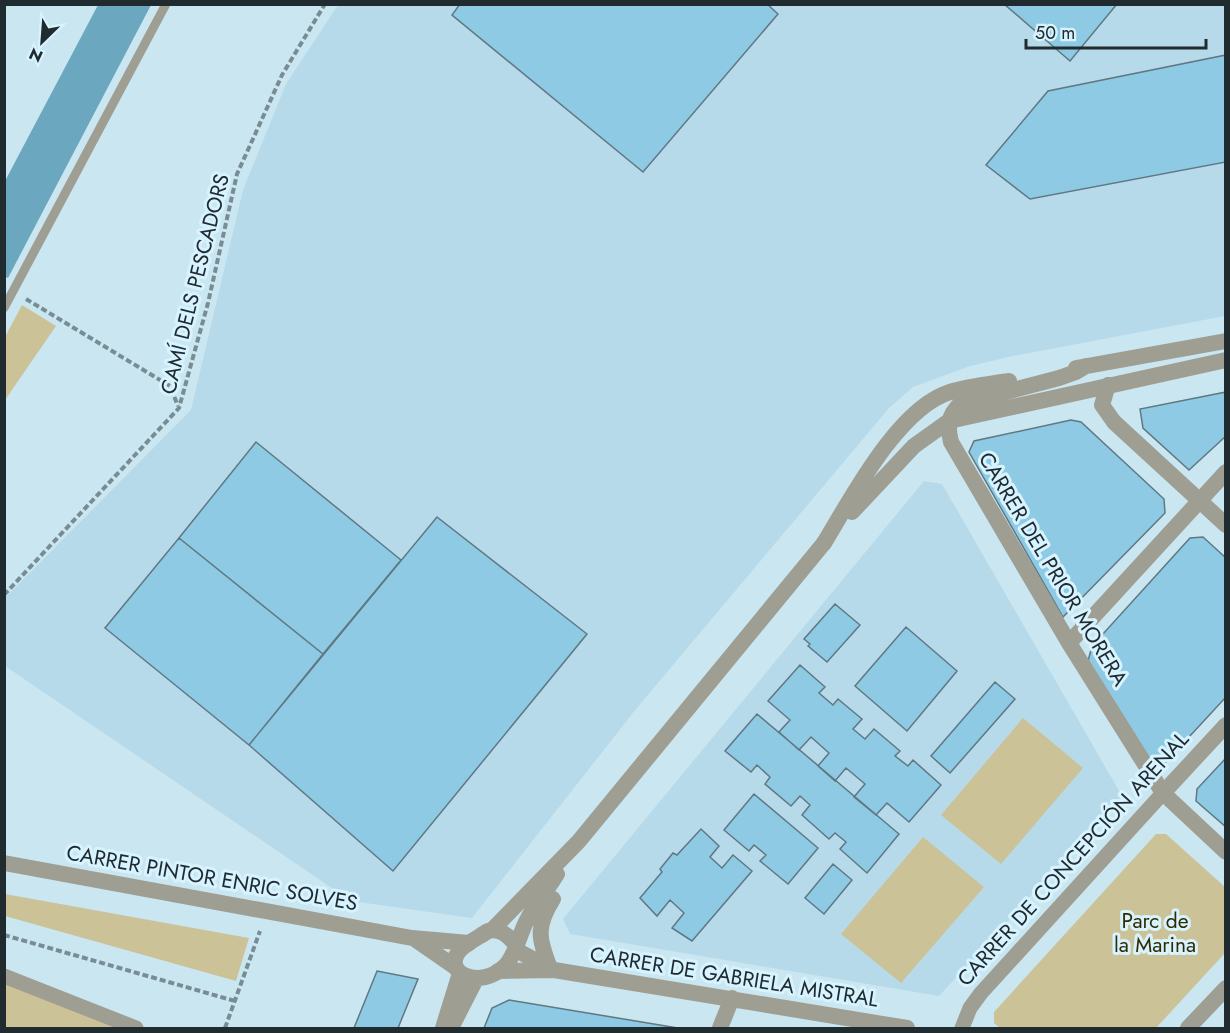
<svg xmlns="http://www.w3.org/2000/svg" width="1230" height="1033" viewBox="0 0 1230 1033" font-family="Jost,sans-serif">
<style>
.built{fill:#b6dae9}
.green{fill:#cbc397}
.water{fill:#6ba7be}
.building{fill:#8ecae3;stroke:#5f7883;stroke-width:1.5}
.lines{fill:none;stroke-linecap:round;stroke-linejoin:round}
.path{stroke:#788c93;stroke-width:4;stroke-dasharray:6 3;stroke-linecap:butt}
.service{stroke:#9f9e93;stroke-width:9}
.pedestrian{stroke:#9f9e93;stroke-width:15}
.minor{stroke:#9f9e93;stroke-width:16}
.tertiary{stroke:#9f9e93;stroke-width:16}
.labels{text-anchor:middle;stroke-width:6;stroke-linejoin:round;paint-order:stroke}
.street-label{font-size:21px;fill:#202b2f;stroke:#d7f3ff}
.park-label{font-size:21px;fill:#332b00;stroke:#d7f3ff}
</style>
<rect width="100%" height="100%" fill="#cae6f1"/>
<path class="built" d="M338 5H1225V316L1013 356 970 366 913 387 889 408 636 709 472 918 351 901 5 666V598L191 410 243 190 286 84Z
M924 481 942 484 1122 796 939 996 570 934 563 919Z"/>
<path class="green" d="M22 305 56 326 5 400V337Z
M1023 718 1083 768 1001 864 941 815Z
M1156 834H1166L1225 887V953L1156 1028H1000L994 1023V1012Z
M923 837 984 887 901 983 841 934Z
M4 894H5L249 938 236 981 5 916Z
M5 978 116 1028H5Z"/>
<path class="water" d="M98 5H151L8 278 4 276 5 181Z"/>
<path class="building" d="M460 4H767L778 14 643 172 452 15Z
M1004 4H1117L1070 61Z
M1226 55V162L1030 199 986 165 1048 91Z
M1226 392V436L1189 470 1143 428 1140 409Z
M1071 420 1081 422 1164 499 1165 513 1063 617 969 452 974 441Z
M256 442 401 560 323 654 179 538Z
M437 517 587 634 393 871 249 745Z
M1203 537 1226 558V697L1164 764H1149L1088 661 1092 646 1190 538Z
M179 538 323 654 249 745 105 628Z
M835 604 860 625 827 662 808 646 810 644 804 639Z
M906 627 957 671 907 731 855 686Z
M800 665 825 687 819 693 833 705 838 699 862 719 853 729 865 739 874 729 900 751 895 756 908 766 913 760 941 785 909 822 887 803 876 815 854 797 865 784 846 768 835 781 818 766 829 753 811 737 799 750 779 732 790 720 768 701Z
M995 682 1015 699 950 773 931 756Z
M757 714 899 834 867 873 840 849 846 842 835 833 829 839 802 815 810 805 800 796 791 806 765 784 770 777 757 765 751 772 725 751Z
M1226 758V827L1196 801 1197 789Z
M754 794 818 848 788 884 760 861 766 855 754 845 749 851 724 830Z
M701 829 719 846 710 857 722 868 733 855 752 871 692 941 672 928 684 913 670 900 657 916 640 898 662 872 660 869 673 853 677 855Z
M833 864 852 880 824 914 805 898Z
M377 971 418 979 398 1028H354Z
M509 1000 678 1028H484L492 1008Z"/>
<g class="lines">
<path class="path" d="M26 299 170 386 178 406
M4 595 179 408 208 303 237 174 282 75 325 4
M4 935 235 1001
M225 1028 260 931"/>
<path class="service" d="M4 308 166 4"/>
<path class="pedestrian" d="M4 976 136 1028
M962 1028 970 1008 981 993 1163 793"/>
<path class="minor" d="M1086 366 1076 372 1059 378 960 404C948 416 947 426 951 442L1069 643 1163 793 1226 852
M1076 368 1226 341
M1108 385 1102 405 1114 422 1226 525
M852 512 914 446 949 421 1226 360
M824 543C851 499 898 408 950 392 969 386 990 384 1009 381
M1069 643 1226 472
M1163 793 1226 725
M4 863 412 938 469 943
M416 940 455 967
M516 950 554 970
M498 971 554 970 907 1028
M720 1028 732 998
M1188 1028 1226 988"/>
<path class="tertiary" d="M492 930 579 841 824 543
M515 944C508 935 500 928 488 931 479 937 469 942 461 949 439 972 480 992 506 965 516 954 519 935 527 920 535 904 548 889 557 874
M550 968C538 938 536 926 553 899
M443 1028 460 973
M451 1028 476 979"/>
</g>
<g class="labels">
<g class="street-label">
<text transform="translate(195 284) rotate(-76)" y="7">CAMÍ DELS PESCADORS</text>
<text transform="translate(1053 569) rotate(59)" y="7">CARRER DEL PRIOR MORERA</text>
<text transform="translate(1073 859) rotate(-48)" y="7">CARRER DE CONCEPCIÓN ARENAL</text>
<text transform="translate(212 878) rotate(10)" y="7">CARRER PINTOR ENRIC SOLVES</text>
<text transform="translate(734 977) rotate(9)" y="7">CARRER DE GABRIELA MISTRAL</text>
</g>
<g class="park-label">
<text x="1155" y="928">Parc de<tspan x="1155" dy="24">la Marina</tspan></text>
</g>
</g>
<rect width="1230" height="1033" fill="none" stroke="#202b2f" stroke-width="12"/>
<g transform="translate(42 42) rotate(205)" stroke="#d7f3ff" stroke-width="4.5" paint-order="stroke">
<path d="M0-4.5L10 22L0 15L-10 22Z" fill="#202b2f"/>
<text y="-9" font-size="16" font-weight="bold" text-anchor="middle" fill="#202b2f">N</text>
</g>
<path d="M1026 39v9h180v-9" fill="none" stroke="#202b2f" stroke-width="3"/>
<text x="1035" y="39" font-size="18" fill="#202b2f" stroke="#d7f3ff" stroke-width="4.5" paint-order="stroke">50 m</text>
</svg>
